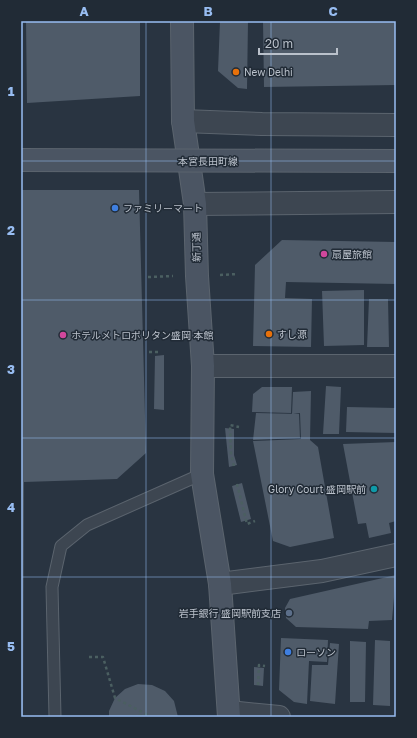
<svg xmlns="http://www.w3.org/2000/svg" width="417" height="738" viewBox="0 0 417 738" font-family="'Golos Text','Noto Sans JP',sans-serif">
<style>
.building{fill:#4f5b69}
.lines{fill:none;stroke-linecap:round;stroke-linejoin:round}
.lane-casing{stroke:#5b646e;stroke-width:13}
.street-casing{stroke:#5b646e;stroke-width:24}
.secondary-casing{stroke:#5b646e;stroke-width:24}
.path{stroke:#4b5f61;stroke-width:2.5;stroke-dasharray:3 3;stroke-linecap:butt}
.lane{stroke:#3d4651;stroke-width:11}
.street{stroke:#3d4651;stroke-width:22}
.secondary{stroke:#4b5563;stroke-width:22}
.secondary-bridge-casing{stroke:#5b646e;stroke-width:24;stroke-linecap:butt}
.secondary-bridge{stroke:#4b5563;stroke-width:22}
.grid{fill:none;stroke:#98bdf2;stroke-width:1;stroke-opacity:0.55}
.food-dot{fill:#e8710a;stroke:#212b36;stroke-width:1.5}
.shop-dot{fill:#3f7fe0;stroke:#212b36;stroke-width:1.5}
.hotel-dot{fill:#d1479c;stroke:#212b36;stroke-width:1.5}
.culture-dot{fill:#0f9aa8;stroke:#212b36;stroke-width:1.5}
.service-dot{fill:#5c6f8a;stroke:#212b36;stroke-width:1.5}
.labels{text-anchor:middle;stroke-width:3;stroke-linejoin:round;paint-order:stroke}
.poi-label{font-size:10px;fill:#bac1cb;stroke:#212b36;text-anchor:start}
.street-label{font-size:10px;fill:#bac1cb;stroke:#212b36}
.neatline{fill:none;stroke:#98bdf2;stroke-width:1.5}
.grid-label{font-size:13px;text-anchor:middle;font-weight:bold;fill:#98bdf2}
</style>
<rect width="100%" height="100%" fill="#293441"/>
<path class="building" d="M26 21H140V96L27 103Z
M220 21H248L247 89 238 88 218 71Z
M263 21H396V85L264 87Z
M21 190H139L146 453 117 479 24 482 23 717H21Z
M282 240 396 242V284L286 282 285 298 312 299 311 347 253 346 255 265Z
M364 290V345L324 346 322 291Z
M369 299H388L389 347H367Z
M164 355V410L154 409 155 356Z
M326 386 341 387 339 434H323Z
M262 387H292L291 413 252 412 253 394Z
M311 391 310 440 318 447 334 538 290 547 273 541 253 441 301 439 300 413 292 414 293 392Z
M347 407 396 408V433L346 432Z
M256 413 299 414 300 438 253 440Z
M225 428 234 429V455L237 465 229 467Z
M396 442V521L389 523 391 533 369 538 366 523 358 524 343 444Z
M242 483 251 519 241 522 232 486Z
M396 575 392 620 369 621 368 629 296 627 286 618 285 608 290 599Z
M281 638 328 640 327 662 309 661 307 704 294 702 279 690Z
M375 640 390 641V706L373 705Z
M350 641 366 642 365 702H350Z
M330 643 339 644 335 704 310 701 312 665H328Z
M254 667 264 668 263 686 254 685Z
M138 684 152 685 165 691 174 701 178 717H109V711L115 698 125 689Z"/>
<g class="lines">
<defs>
<path id="lane" d="M55 717 52 587 61 546 87 525 202 474"/>
<path id="street" d="M183 121 262 124 396 125
M195 204 396 202
M203 366H396
M220 584 322 571 396 555
M229 712 279 717"/>
<path id="secondary" d="M182 21 183 121 195 204 197 276 203 366 202 474 220 584 229 717"/>
</defs>
<use href="#lane" class="lane-casing"/>
<use href="#street" class="street-casing"/>
<use href="#secondary" class="secondary-casing"/>
<path class="path" d="M220 275 238 274
M148 277 173 276
M149 352H159
M234 466 231 455 230 425 239 427
M237 484 247 524 255 521
M89 657H103L115 698 148 715
M258 685 259 665 265 666
M127 717 148 715"/>
<use href="#lane" class="lane"/>
<use href="#street" class="street"/>
<use href="#secondary" class="secondary"/>
<defs>
<path id="secondary-bridge" d="M21 160 396 161"/>
</defs>
<use href="#secondary-bridge" class="secondary-bridge-casing"/>
<use href="#secondary-bridge" class="secondary-bridge"/>
</g>
<path class="grid" d="M146 21V717M271 21V717M21 161H396M21 300H396M21 438H396M21 577H396"/>
<g class="food-dot">
<circle cx="236" cy="72" r="4"/>
<circle cx="269" cy="334" r="4"/>
</g>
<g class="shop-dot">
<circle cx="115" cy="208" r="4"/>
<circle cx="288" cy="652" r="4"/>
</g>
<g class="hotel-dot">
<circle cx="324" cy="254" r="4"/>
<circle cx="63" cy="335" r="4"/>
</g>
<circle class="culture-dot" cx="374" cy="489" r="4"/>
<circle class="service-dot" cx="289" cy="613" r="4"/>
<g class="labels">
<g class="poi-label">
<text x="244" y="76">New Delhi</text>
<text x="123" y="212">ファミリーマート</text>
<text x="332" y="258">扇屋旅館</text>
<text x="277" y="338">すし源</text>
<text x="71" y="339">ホテルメトロポリタン盛岡 本館</text>
<text x="366" y="493" text-anchor="end">Glory Court 盛岡駅前</text>
<text x="281" y="617" text-anchor="end">岩手銀行 盛岡駅前支店</text>
<text x="296" y="656">ローソン</text>
</g>
<g class="street-label">
<text x="208" y="165">本宮長田町線</text>
<text transform="translate(196 247) rotate(-91)" y="4">新丁通</text>
</g>
</g>
<rect width="417" height="738" fill="none" stroke="#212b36" stroke-width="44"/>
<path d="M259 48v6h78v-6" fill="none" stroke="#bac1cb" stroke-width="2"/>
<text x="265" y="48" font-size="12" fill="#bac1cb" stroke="#212b36" stroke-width="3" paint-order="stroke">20 m</text>
<rect x="22" y="22" width="373" height="694" class="neatline"/>
<g class="grid-label">
<text x="84" y="16">A</text>
<text x="208" y="16">B</text>
<text x="333" y="16">C</text>
<text x="11" y="96">1</text>
<text x="11" y="235">2</text>
<text x="11" y="374">3</text>
<text x="11" y="512">4</text>
<text x="11" y="651">5</text>
</g>
</svg>
